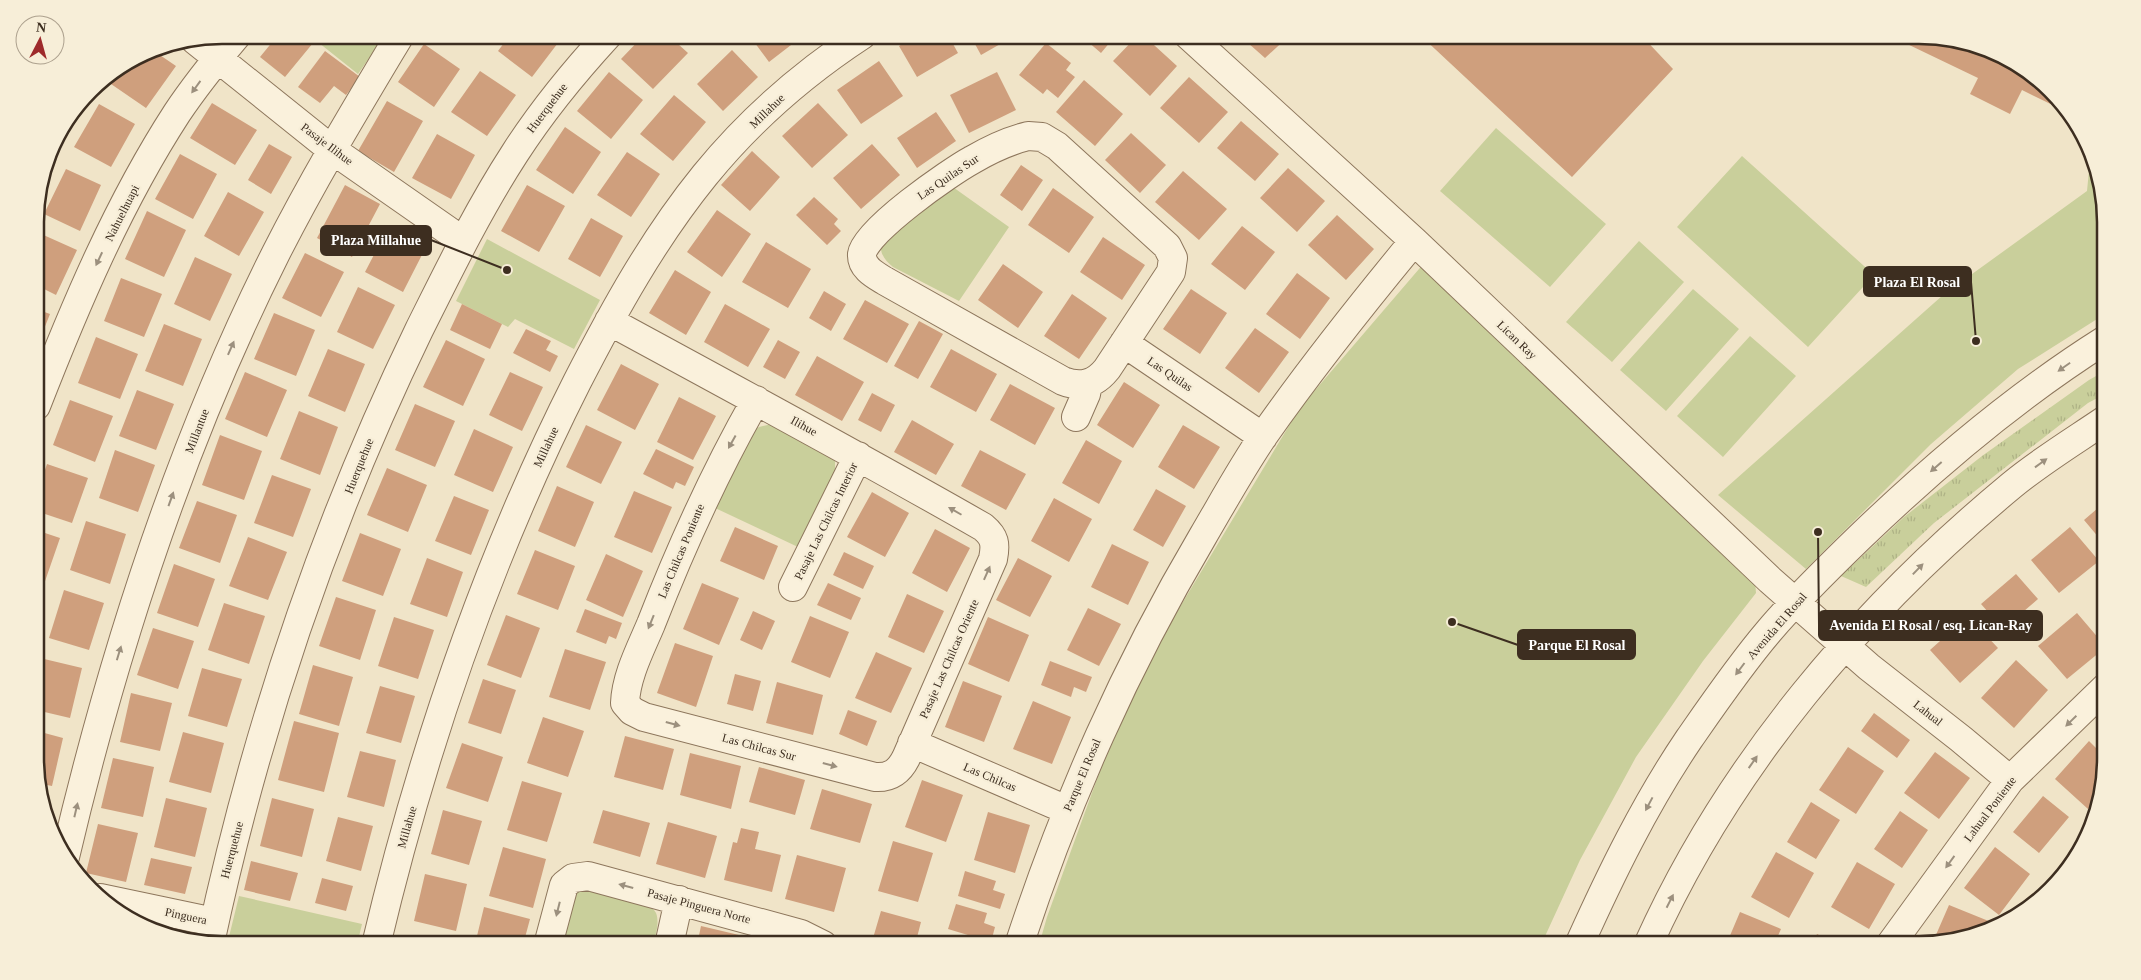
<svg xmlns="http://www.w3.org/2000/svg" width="2141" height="980" viewBox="0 0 2141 980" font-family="Georgia,serif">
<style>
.grass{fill:url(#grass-tufts)}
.park{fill:#c9cf9b}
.building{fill:#cf9f7d}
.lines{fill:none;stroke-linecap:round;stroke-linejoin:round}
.minor-casing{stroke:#8d765c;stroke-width:30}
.minor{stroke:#faf1dc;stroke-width:28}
.oneway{fill:#9c907e}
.labels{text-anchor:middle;stroke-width:4.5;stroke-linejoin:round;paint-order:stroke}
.street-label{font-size:12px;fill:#3d2e20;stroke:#f7eed8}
.rim{fill:none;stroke:#3d2e20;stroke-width:2.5}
.leader{fill:none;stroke:#3d2e20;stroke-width:2}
.callout-dot{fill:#3d2e20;stroke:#f7eed8;stroke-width:2}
.callout{fill:#3d2e20;stroke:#3d2e20;stroke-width:2}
.callout-label{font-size:14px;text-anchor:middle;font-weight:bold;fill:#fff}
</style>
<defs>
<pattern id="grass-tufts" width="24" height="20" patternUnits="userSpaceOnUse" patternTransform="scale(1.25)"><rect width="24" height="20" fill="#c9cf9b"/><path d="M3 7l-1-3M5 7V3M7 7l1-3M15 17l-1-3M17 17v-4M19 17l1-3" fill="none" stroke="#aeb285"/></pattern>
</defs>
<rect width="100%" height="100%" fill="#f0e4c8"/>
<path class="grass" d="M2105 371V394L2088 403 1934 523 1866 587 1841 576 1904 517 1982 456 2089 380Z"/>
<path class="park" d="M309 35H385L358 74Z
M1496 128 1606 224 1550 287 1440 191Z
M2091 150 2104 198 2105 314 2018 369 1931 444 1806 569 1718 495 1943 295 2087 191Z
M1742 156 1874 275 1808 347 1677 227Z
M950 185 1009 227 959 301 893 267C886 261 880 255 881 245Z
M487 239 600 300 574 349 515 319 508 327 456 301Z
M1639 241 1684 282 1612 362 1566 322Z
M1425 262 1755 581 1756 593 1703 661 1636 757 1580 860 1541 945H1039L1047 917 1101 768 1154 650 1299 409Z
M1693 289 1739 329 1666 411 1620 370Z
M1750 336 1796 376 1723 457 1677 416Z
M772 424 835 460V476L798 547 713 507 752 432 759 427Z
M582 887C597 891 651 900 656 913 660 923 655 936 653 945H559L571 895Z
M239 896 362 924 357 945H227Z"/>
<path class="building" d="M278 35H303L313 43 285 77 260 57Z
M445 35H467L450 44Z
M510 35H564L532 77 498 51Z
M644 35H668L688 53 653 89 621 59Z
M694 35H707L700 42Z
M749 35H804L769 62Z
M917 35H948L958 53 917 77 899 46Z
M970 35H1016L981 55Z
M1080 35H1116L1101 53Z
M1138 35H1143L1177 66 1150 96 1113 61Z
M1239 35H1290L1265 58Z
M1420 35H1641L1673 69 1572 177Z
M1906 35H1919L1991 49 2033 74 2067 108 2071 114 2022 90 2010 114 1970 94 1978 78 1903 42Z
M1046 43 1071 63 1066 70 1075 77 1058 98 1047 89 1043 94 1019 75Z
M424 44 460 69 434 107 398 82Z
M151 49 176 66 146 108 111 84 124 66Z
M732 50 758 77 723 111 697 84Z
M325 51 360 77 346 95 334 86 320 103 298 87Z
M879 61 903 96 861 124 837 90Z
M480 71 516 95 487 136 451 112Z
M609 72 643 100 611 139 577 111Z
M997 72 1016 110 969 133 950 95Z
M1189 77 1228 112 1199 143 1160 108Z
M1084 80 1123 114 1095 146 1056 112Z
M674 95 706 122 673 161 640 134Z
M387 101 423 121 394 172 358 151Z
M212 103 257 130 235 165 190 138Z
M818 103 848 135 812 168 782 136Z
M99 104 135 124 111 167 74 147Z
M936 112 956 141 917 168 897 138Z
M1241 121 1279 154 1255 181 1217 148Z
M565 127 601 152 573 194 536 170Z
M1131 133 1166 165 1140 193 1105 160Z
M437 134 475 155 451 199 412 178Z
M269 144 292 157 271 194 248 180Z
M872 144 900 175 861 209 833 178Z
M752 151 780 177 750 211 721 185Z
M627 152 660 174 631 217 597 195Z
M180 154 217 174 193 219 155 199Z
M1021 165 1043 180 1022 211 1000 195Z
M1288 168 1325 201 1297 232 1260 198Z
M66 169 101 185 80 231 44 214Z
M1183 171 1227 209 1199 240 1155 202Z
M345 185 380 204 352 257 317 238Z
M527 185 565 206 539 252 501 231Z
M1053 188 1094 217 1069 253 1028 225Z
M228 192 264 212 239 256 204 236Z
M814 197 838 219 834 224 841 231 827 245 796 215Z
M717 210 751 234 722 277 687 252Z
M147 211 186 230 164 277 125 259Z
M1337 215 1374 249 1346 280 1308 245Z
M591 218 623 236 600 277 568 259Z
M1242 226 1275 252 1245 290 1211 264Z
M388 228 426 247 403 292 365 272Z
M39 233 77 250 56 295 36 285 35 241Z
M1103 237 1145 265 1122 300 1080 272Z
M766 242 811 269 788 308 742 282Z
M305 253 344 272 321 317 282 298Z
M195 257 232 274 210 321 174 304Z
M1003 264 1043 292 1018 328 978 300Z
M675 270 711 292 686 335 649 313Z
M1297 273 1330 298 1300 339 1266 314Z
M121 278 162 294 144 337 104 321Z
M358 287 395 305 373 349 337 332Z
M1191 289 1227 313 1200 354 1163 329Z
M824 291 846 304 831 331 809 318Z
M1072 294 1107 318 1079 359 1044 336Z
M865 300 909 324 887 363 843 339Z
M462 304 502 324 490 349 450 330Z
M725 304 770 329 748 367 704 342Z
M36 309 50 314 36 349Z
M274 313 315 330 296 376 254 359Z
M919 321 943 334 918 379 894 366Z
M164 324 202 339 183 386 145 371Z
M1255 328 1289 352 1259 393 1225 368Z
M526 329 551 341 546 350 558 356 550 372 513 353Z
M96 337 138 354 120 399 78 383Z
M446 340 485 359 463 406 423 387Z
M778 340 800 352 785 379 763 367Z
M328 349 365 364 345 412 308 396Z
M951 349 997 374 976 412 930 387Z
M817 356 864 382 842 421 795 395Z
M621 364 659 384 635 430 597 410Z
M245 372 287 390 267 437 225 419Z
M510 372 543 387 522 431 489 415Z
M1124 382 1160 405 1133 448 1097 425Z
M1010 384 1055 408 1035 445 990 420Z
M137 390 174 404 156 450 119 436Z
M872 393 895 405 881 432 858 420Z
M679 397 716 416 693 460 657 442Z
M70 400 113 416 95 462 53 445Z
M415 404 455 421 435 467 395 450Z
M299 411 338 427 320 475 280 459Z
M912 420 954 444 936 475 894 452Z
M586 425 622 442 601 484 566 467Z
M1183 425 1220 447 1194 489 1158 467Z
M474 429 513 447 493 492 454 475Z
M220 435 262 451 244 500 202 485Z
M1086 440 1122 461 1099 504 1062 483Z
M656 449 694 467 685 486 676 482 673 489 643 474Z
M115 450 155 465 138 512 99 498Z
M980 450 1026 474 1006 510 961 486Z
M47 464 88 478 72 523 36 511V496Z
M387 468 427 485 408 532 367 515Z
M272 475 311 489 293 537 254 523Z
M557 486 594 502 575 547 538 531Z
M1156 489 1186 506 1163 547 1133 530Z
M634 491 672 507 652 553 614 537Z
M872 492 909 513 885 557 847 537Z
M454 496 489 510 471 555 435 541Z
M1054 498 1092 519 1069 562 1031 541Z
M197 501 237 515 220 563 179 548Z
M2105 502V545L2084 520Z
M86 521 126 534 110 584 70 570Z
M735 527 778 546 764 580 720 561Z
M2070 527 2099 561 2059 593 2031 560Z
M935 529 970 548 947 592 912 573Z
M36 530 60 538 43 587 36 585Z
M360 533 401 549 383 596 342 581Z
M248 537 287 552 268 600 229 586Z
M1112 544 1149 562 1128 605 1091 587Z
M535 550 575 566 558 610 517 594Z
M844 552 874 566 863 589 833 575Z
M606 554 643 571 623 617 586 600Z
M427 558 463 572 447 617 410 604Z
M1018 558 1052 576 1030 617 996 600Z
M174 564 215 579 198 627 157 613Z
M2016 574 2038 599 2003 629 1981 604Z
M702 583 739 598 719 645 683 629Z
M828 583 861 598 851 620 817 605Z
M64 590 104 603 89 650 49 638Z
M907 594 944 611 924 653 888 637Z
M36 595 41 596 37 610H36Z
M336 597 376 610 360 660 319 646Z
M224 603 265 616 249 664 208 650Z
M1088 608 1121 624 1099 666 1067 650Z
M585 609 622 623 616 639 609 636 606 644 576 632Z
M753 611 775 621 762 650 740 640Z
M2077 613 2106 647 2067 679 2038 646Z
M506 615 540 628 521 678 487 665Z
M810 616 849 632 830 678 791 662Z
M1968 616 1998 648 1960 683 1930 650Z
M394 617 434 630 418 679 378 666Z
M988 617 1029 635 1009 682 968 664Z
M153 628 194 641 178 689 137 675Z
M675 643 713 656 696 707 657 693Z
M565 649 606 662 590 710 549 697Z
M876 652 912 668 891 713 855 698Z
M40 658 82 668 70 718 36 710V673Z
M2016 660 2048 690 2014 728 1981 698Z
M1050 661 1092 677 1086 692 1074 687 1071 697 1041 685Z
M313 665 353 677 339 726 299 714Z
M202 668 242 679 227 727 188 716Z
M735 674 761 681 753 711 727 704Z
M483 679 516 690 501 734 468 723Z
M963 681 1002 696 984 742 945 727Z
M777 682 823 695 813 735 766 723Z
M380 686 415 696 401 743 366 733Z
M131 693 172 703 160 751 120 742Z
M1033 701 1071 717 1052 764 1013 749Z
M848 710 877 721 867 746 839 734Z
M1874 713 1910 740 1897 758 1861 731Z
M543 717 584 731 568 777 527 763Z
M294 721 339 733 324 792 278 780Z
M37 731 63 738 52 786 37 783Z
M183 732 224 743 211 793 169 782Z
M625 736 674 749 663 790 614 777Z
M2089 741 2106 758 2098 797 2088 809 2055 779Z
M462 743 503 757 488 802 446 788Z
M1848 747 1884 771 1856 814 1819 790Z
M360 751 396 760 384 807 347 797Z
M1935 752 1970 778 1939 819 1904 793Z
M690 753 741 766 731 809 680 795Z
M113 758 154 767 143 817 101 808Z
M759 767 805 780 795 815 749 802Z
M922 780 963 795 946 842 905 827Z
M522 781 562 793 547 842 507 830Z
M822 789 872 804 860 843 810 829Z
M2043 796 2069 817 2039 853 2013 832Z
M166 798 207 808 195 857 154 847Z
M272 798 314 809 302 857 260 846Z
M1811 802 1840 820 1816 859 1787 842Z
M443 810 482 821 469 865 431 854Z
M603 810 650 823 640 857 593 843Z
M1900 811 1928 830 1902 868 1874 849Z
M988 812 1030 825 1015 873 974 860Z
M338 817 373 826 361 871 326 861Z
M668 822 717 836 705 878 656 864Z
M98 824 138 833 126 882 86 873Z
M741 828 759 832 755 849 781 855 772 892 724 880 733 842 737 843Z
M893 841 933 853 918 902 878 891Z
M503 847 546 859 533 908 489 896Z
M1995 847 2030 874 1999 915 1964 888Z
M1776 852 1814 873 1789 918 1751 897Z
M797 855 846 868 834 912 785 899Z
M151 858 192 867 185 894 144 885Z
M251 861 298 873 290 901 244 890Z
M1857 862 1895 884 1869 929 1831 907Z
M965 871 996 881 993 890 1005 894 1000 909 958 896Z
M425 874 467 884 456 931 414 921Z
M322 878 353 886 346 911 315 903Z
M956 904 987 913 984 923 995 927 991 942 948 929Z
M1949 905 1996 924 1995 927 1979 935 1932 944Z
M484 907 530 919 523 945H513L477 936Z
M881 911 921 922 915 945H871Z
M1740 912 1781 929 1774 945H1726Z
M701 926 739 935 737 945H697Z
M1817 934 1839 945H1812Z
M945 941 957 944V945H944Z"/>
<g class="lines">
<defs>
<path id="minor" d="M1188 35 1414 241 1770 580 1869 667 1961 739 2010 780
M195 40 331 149 463 241
M1028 136 1042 137 1057 146 1167 246 1173 258 1171 272 1107 369C1095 384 1081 388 1063 381L885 281C875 275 861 268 862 254 865 231 950 172 972 160 989 150 1008 141 1028 136Z
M609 321C734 389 859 456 983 527 995 537 996 544 993 559L906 758C899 772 890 778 875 777L644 717 632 711 625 703C626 676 641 648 651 624 681 547 715 472 756 400
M1124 343 1263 437
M36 406C75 306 118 204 177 113 195 86 216 60 237 35
M1076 417 1086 394 1088 384
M793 587 858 456
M912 743 1067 810
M65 857C114 649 180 444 276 253 314 178 357 107 400 35
M100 898 214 922
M210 943C255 732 325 524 419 330 449 270 478 210 515 153 542 111 574 72 608 35
M376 945C422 751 487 560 577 382 614 310 653 239 705 175 749 121 804 73 862 35
M548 945 564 885 573 878 588 876 801 934 823 945
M669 945 679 900
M1019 945C1067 799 1125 668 1203 536 1223 502 1242 467 1264 435 1311 368 1362 304 1414 241
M1579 945C1611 874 1645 804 1689 739 1714 703 1740 665 1769 631 1797 598 1829 567 1860 537 1936 464 2016 396 2105 340
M1648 945C1729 765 1861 610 2012 485 2041 461 2074 441 2105 420
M1890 945 2010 780 2106 687"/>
</defs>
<use href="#minor" class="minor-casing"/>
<use href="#minor" class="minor"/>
</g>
<defs><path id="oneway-solid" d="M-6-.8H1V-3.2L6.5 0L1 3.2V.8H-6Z" transform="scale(1.25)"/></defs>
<g class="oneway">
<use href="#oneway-solid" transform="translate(196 87) rotate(126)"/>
<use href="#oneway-solid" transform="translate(99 259) rotate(115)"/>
<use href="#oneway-solid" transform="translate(231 348) rotate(-66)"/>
<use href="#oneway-solid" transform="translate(2064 367) rotate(145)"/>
<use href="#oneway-solid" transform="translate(732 442) rotate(119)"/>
<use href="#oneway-solid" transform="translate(2041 463) rotate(-36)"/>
<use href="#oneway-solid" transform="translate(1936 467) rotate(139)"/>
<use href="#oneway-solid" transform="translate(171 499) rotate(-70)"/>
<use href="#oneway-solid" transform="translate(955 511) rotate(-150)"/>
<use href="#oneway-solid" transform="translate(1918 569) rotate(-46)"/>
<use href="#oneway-solid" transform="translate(987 573) rotate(-66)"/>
<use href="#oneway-solid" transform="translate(651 622) rotate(112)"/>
<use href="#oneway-solid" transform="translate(119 653) rotate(-73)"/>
<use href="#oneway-solid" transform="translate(1740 669) rotate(127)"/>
<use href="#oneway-solid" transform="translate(2071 721) rotate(136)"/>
<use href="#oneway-solid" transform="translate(673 724) rotate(15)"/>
<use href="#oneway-solid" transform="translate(1753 762) rotate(-55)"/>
<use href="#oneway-solid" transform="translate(830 765) rotate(15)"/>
<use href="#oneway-solid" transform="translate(1649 804) rotate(118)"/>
<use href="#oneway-solid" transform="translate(76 810) rotate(-77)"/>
<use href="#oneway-solid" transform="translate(1950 862) rotate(126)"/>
<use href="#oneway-solid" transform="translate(626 886) rotate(-165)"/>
<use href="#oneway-solid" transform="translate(1670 901) rotate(-63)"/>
<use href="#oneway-solid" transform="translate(558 909) rotate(104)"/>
</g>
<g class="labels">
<g class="street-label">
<text transform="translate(547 108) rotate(-53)" y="4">Huerquehue</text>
<text transform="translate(767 111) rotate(-44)" y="4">Millahue</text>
<text transform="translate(327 144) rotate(37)" y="4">Pasaje Ilihue</text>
<text transform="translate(948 177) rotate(-34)" y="4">Las Quilas Sur</text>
<text transform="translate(122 213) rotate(-63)" y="4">Nahuelhuapi</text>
<text transform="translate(1517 340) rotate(44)" y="4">Lican Ray</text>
<text transform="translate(1170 374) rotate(34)" y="4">Las Quilas</text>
<text transform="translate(804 426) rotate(29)" y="4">Ilihue</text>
<text transform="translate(197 431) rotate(-69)" y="4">Millantue</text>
<text transform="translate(546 447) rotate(-65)" y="4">Millahue</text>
<text transform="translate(359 466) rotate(-68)" y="4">Huerquehue</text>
<text transform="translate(826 521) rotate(-64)" y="4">Pasaje Las Chilcas Interior</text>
<text transform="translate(681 551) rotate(-67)" y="4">Las Chilcas Poniente</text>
<text transform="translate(1777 626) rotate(-49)" y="4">Avenida El Rosal</text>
<text transform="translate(949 659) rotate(-66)" y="4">Pasaje Las Chilcas Oriente</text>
<text transform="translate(1928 713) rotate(38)" y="4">Lahual</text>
<text transform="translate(759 747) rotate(15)" y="4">Las Chilcas Sur</text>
<text transform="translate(1082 775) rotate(-67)" y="4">Parque El Rosal</text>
<text transform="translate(990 777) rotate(23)" y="4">Las Chilcas</text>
<text transform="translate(1990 809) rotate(-53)" y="4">Lahual Poniente</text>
<text transform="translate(407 827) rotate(-74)" y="4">Millahue</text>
<text transform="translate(232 850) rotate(-75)" y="4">Huerquehue</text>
<text transform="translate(699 906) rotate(15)" y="4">Pasaje Pinguera Norte</text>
<text transform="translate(186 916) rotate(12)" y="4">Pinguera</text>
</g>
</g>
<path d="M0 0H2141V980H0ZM222 44H1919A178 178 0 0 1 2097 222V758A178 178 0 0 1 1919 936H222A178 178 0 0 1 44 758V222A178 178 0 0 1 222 44Z" fill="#f7eed8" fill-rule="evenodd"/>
<path class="rim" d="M222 44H1919A178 178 0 0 1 2097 222V758A178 178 0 0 1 1919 936H222A178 178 0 0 1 44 758V222A178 178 0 0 1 222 44Z"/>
<path class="leader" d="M507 270L431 240M1976 341L1971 282M1818 532L1819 625M1452 622L1518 645"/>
<g class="callout-dot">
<circle cx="507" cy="270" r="5"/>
<circle cx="1976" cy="341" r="5"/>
<circle cx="1818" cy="532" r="5"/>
<circle cx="1452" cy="622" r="5"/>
</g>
<g class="callout">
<rect x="321" y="226" width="110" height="29" rx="5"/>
<rect x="1864" y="267" width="107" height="29" rx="5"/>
<rect x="1819" y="611" width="223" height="29" rx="5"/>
<rect x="1518" y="630" width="117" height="29" rx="5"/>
</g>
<g class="callout-label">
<text x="376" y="245">Plaza Millahue</text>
<text x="1917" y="287">Plaza El Rosal</text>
<text x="1931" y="630">Avenida El Rosal / esq. Lican-Ray</text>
<text x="1577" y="650">Parque El Rosal</text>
</g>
<g transform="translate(40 40) rotate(6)"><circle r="24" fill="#f7eed8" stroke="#ada18e"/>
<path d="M0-4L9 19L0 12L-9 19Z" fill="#9e2a2b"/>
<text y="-8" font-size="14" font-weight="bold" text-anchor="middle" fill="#3d2e20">N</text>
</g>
</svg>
